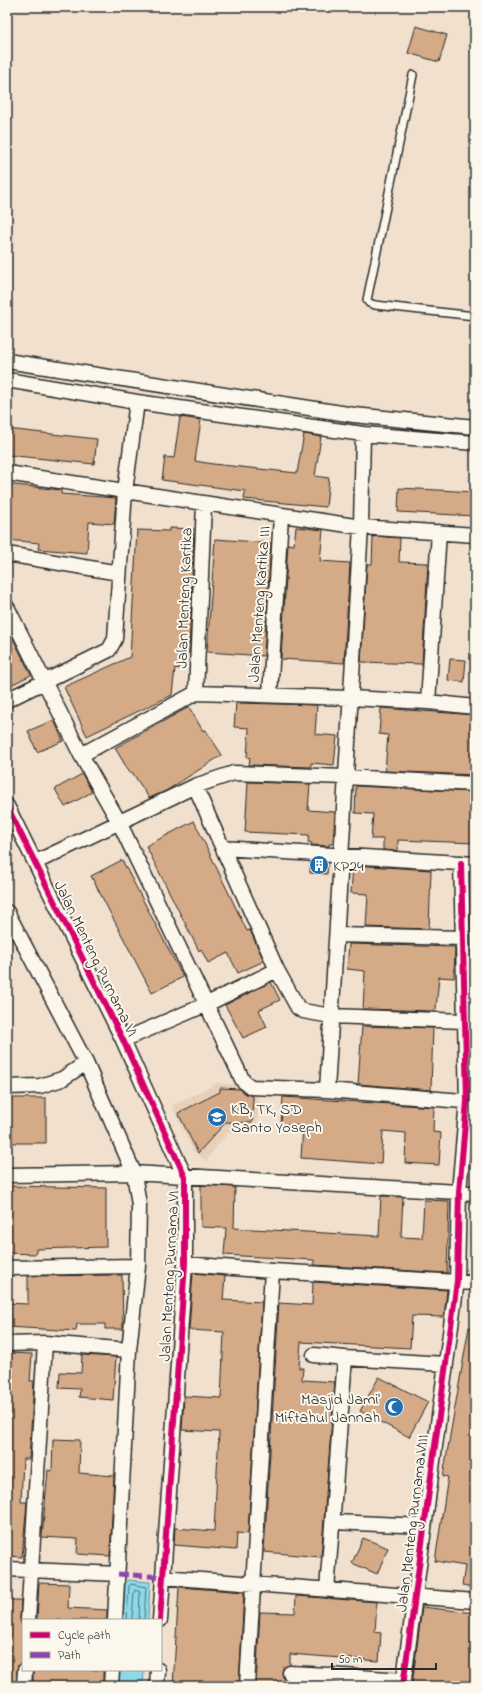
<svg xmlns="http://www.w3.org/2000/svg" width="482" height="1693" viewBox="0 0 482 1693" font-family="'Indie Flower',sans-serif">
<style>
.built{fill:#e8d0b8}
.water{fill:#8bd9e9;stroke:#65939d}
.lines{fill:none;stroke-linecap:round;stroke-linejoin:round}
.shore{stroke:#517177;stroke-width:1}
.building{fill:#d5aa86;stroke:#2b2b2b}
.lane-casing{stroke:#2b2b2b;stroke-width:10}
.street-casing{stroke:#2b2b2b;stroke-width:17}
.lane{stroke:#fbf7ec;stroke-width:7}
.street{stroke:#fbf7ec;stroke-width:14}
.quiet{stroke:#8e44ad;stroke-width:5;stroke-dasharray:10 5;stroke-linecap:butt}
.cycleway-casing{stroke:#fbf7ec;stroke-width:8}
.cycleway{stroke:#d6006c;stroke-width:6}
.labels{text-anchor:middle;stroke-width:4;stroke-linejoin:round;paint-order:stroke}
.street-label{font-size:16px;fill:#2b2b2b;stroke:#fbf7ec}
.poi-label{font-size:16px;fill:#2b2b2b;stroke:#fbf7ec;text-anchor:start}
</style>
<rect width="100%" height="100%" fill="#f0e0cd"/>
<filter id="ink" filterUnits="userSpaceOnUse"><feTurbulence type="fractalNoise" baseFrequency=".025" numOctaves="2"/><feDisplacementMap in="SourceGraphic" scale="8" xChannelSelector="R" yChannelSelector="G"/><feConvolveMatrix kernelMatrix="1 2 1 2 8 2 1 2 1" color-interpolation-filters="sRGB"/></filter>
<g filter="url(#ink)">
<path class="built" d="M217 1083 259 1087 257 1128 228 1132 206 1161 193 1151 172 1106Z"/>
<path class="water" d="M128 1580 150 1582 148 1620H123L125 1584Z
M120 1670H144L143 1686H119Z"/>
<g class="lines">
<path class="shore" d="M127 1620 129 1586 131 1584 146 1587 144 1620
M132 1620 134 1592 135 1590 140 1592 139 1620"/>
</g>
<path class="building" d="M416 26 447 35 439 62 408 53Z
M180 417 201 420 195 461 213 464 297 473 304 434 321 437 315 476 329 478 326 507 244 499 245 491 162 480 165 457 174 458Z
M7 429 97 439 94 464 7 455Z
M7 484 61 490V494L116 498 114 524 89 522 87 553 38 549 39 543 7 540Z
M399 488 475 492V516L398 512Z
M296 527 323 530 320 561 350 563 344 663 281 659 288 544 294 545Z
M169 528 194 529 189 651V653H180L179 669 175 668 172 695 87 736 64 687 130 657 137 530 169 531Z
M373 536 400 538 399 562 428 563 422 664 361 662 367 564H372Z
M215 539 271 543 264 656 207 652Z
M7 626 31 675 7 687Z
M450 659 466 660 464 682 448 680Z
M236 703 317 705 315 734 337 736 334 765 311 763V767L249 765 250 758 247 757 249 728 234 727Z
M189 707 203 731 205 729 222 755 166 791 149 798 132 772 130 773 115 748Z
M381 708 475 715V775L385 771 388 735 379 734Z
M54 720 63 741 37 752 28 731Z
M82 774 92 792 65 807 55 789Z
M248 782 310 784 308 810 335 812 333 844H329V846L311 845 312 843 308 842 309 835 245 832Z
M356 786 475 792V843L398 840V851L383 850V839H371L373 814 355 813Z
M194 821 247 931 250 930 264 961 238 973 228 953 208 963 201 949 199 951 146 846Z
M122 860 183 977 152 993 91 876Z
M310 862 328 863 327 874 310 873Z
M353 865 431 870 429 929 366 927 368 894 351 893Z
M349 944 455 947 454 978 439 977 436 1009H435L434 1011 363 1009 365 971 347 969Z
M271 982 280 1000 259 1010 267 1027 243 1038 225 1005Z
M362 1026 433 1028 431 1090 358 1084Z
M220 1088 240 1089 246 1094 253 1096 252 1123 226 1122 198 1153 178 1113 220 1092Z
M283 1097 434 1107 433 1132 441 1133 439 1165 405 1163 406 1133 383 1131 381 1164 301 1158 303 1126 281 1124Z
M7 1098H46V1143H7Z
M201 1185 235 1187 234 1228 379 1236 381 1196 403 1197 401 1237 422 1238 424 1200 449 1201 447 1273 314 1265V1260L224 1255 226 1228 201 1227Z
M7 1186 106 1188V1247L36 1249V1254L7 1253Z
M193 1273 225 1276 223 1300 262 1302 248 1534 237 1533 236 1550 174 1545 175 1528 214 1531 219 1432 182 1430 184 1396 221 1398 224 1332 189 1330Z
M122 1275 123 1329H105V1324H77L76 1331 7 1327V1303L28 1304V1276Z
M313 1282 447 1290 444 1317 412 1316 410 1348 301 1342 299 1368H303L302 1380 335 1382 321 1557 264 1552 279 1303 312 1305Z
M469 1327H475V1588L462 1586 465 1566 435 1561 448 1477 443 1476Z
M8 1353 32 1354 30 1381H34L29 1459H23L21 1502H27L22 1557 7 1556Z
M82 1355 116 1357 113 1400 79 1397 80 1389 59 1388 60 1372 81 1373Z
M379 1377 428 1402 409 1437 360 1411Z
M53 1439 80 1440 79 1473 114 1476 110 1556 77 1554 78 1539 42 1537 48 1470 52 1471Z
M363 1538 388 1548 377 1574 352 1563Z
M39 1583 69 1584 68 1608 107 1610V1620H37Z
M179 1587 244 1592 239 1686H173Z
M296 1596 377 1602 375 1632 381 1633 379 1661 290 1654V1665L283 1668 282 1672 283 1677 289 1681 288 1686H256L260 1612 295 1613Z
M7 1600H21L20 1619 23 1627V1662L18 1665 17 1669 16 1686H7Z
M422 1607 475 1613 474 1686H412Z
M33 1670H103V1686H33Z"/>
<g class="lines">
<defs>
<path id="lane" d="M413 75 367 300 369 303 375 305 475 316"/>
<path id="street" d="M7 361 354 415 475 427
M7 380 137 402 363 434 475 443
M7 473 361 527 475 535
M7 554 119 573
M7 607 81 755 119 822 243 1081 251 1087 327 1090 475 1102
M196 693 204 504
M270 695 281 516
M7 700 109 650 115 639 125 491 137 402
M428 702 439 532
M81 755 196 693 350 698 428 702 475 707
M195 786 277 970 298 1008 303 1011 331 1016 464 1021
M7 806 123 1040 185 1177V1264L160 1620
M223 848 475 864
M36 862 195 786 234 773 345 777 475 784
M7 912 86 1063 134 1173 139 1205 138 1266 129 1350 115 1620
M337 935 462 938
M123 1040 205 1005 277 970
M7 1087 40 1086 62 1079 86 1063
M327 1090 361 527 363 434
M7 1175 134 1173 475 1193
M185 1264 272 1271 475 1283
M7 1268 138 1266
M7 1344 45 1343 129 1350
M314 1355 345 1358
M334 1522 424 1526
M7 1569 118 1574
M162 1577 475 1601
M327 1590 345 1358 445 1364
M28 1620 45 1343
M290 1673 327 1675
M24 1686 25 1670
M111 1686 112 1670
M157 1686 158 1670
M247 1686 272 1271
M326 1686 327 1675 403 1680
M403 1686 457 1281 459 1192 467 1101 461 863"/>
</defs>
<use href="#lane" class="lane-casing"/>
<use href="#street" class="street-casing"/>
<use href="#lane" class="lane"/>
<use href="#street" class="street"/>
<path class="quiet" d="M118 1574 162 1577"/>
<defs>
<path id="cycleway" d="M7 806 123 1040 185 1177V1264L160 1620
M403 1686 457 1281 459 1192 467 1101 461 863"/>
</defs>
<use href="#cycleway" class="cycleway-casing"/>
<use href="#cycleway" class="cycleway"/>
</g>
</g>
<defs>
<symbol id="building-disc" viewBox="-11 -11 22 22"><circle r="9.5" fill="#1f6fb2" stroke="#fbf7ec"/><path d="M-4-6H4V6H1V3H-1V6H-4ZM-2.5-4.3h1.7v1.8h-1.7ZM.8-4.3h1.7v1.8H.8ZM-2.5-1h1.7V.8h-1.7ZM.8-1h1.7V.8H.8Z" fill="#fff"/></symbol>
<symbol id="school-disc" viewBox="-11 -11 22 22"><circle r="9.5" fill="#1f6fb2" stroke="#fbf7ec"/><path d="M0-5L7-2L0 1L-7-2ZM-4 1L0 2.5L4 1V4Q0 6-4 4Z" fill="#fff"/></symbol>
<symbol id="mosque-disc" viewBox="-11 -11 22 22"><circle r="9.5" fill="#1f6fb2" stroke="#fbf7ec"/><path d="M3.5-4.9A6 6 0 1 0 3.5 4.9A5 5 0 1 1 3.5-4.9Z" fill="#fff"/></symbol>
</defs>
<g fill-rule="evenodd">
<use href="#building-disc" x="308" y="854" width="22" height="22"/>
<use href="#school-disc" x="206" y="1106" width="22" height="22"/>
<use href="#mosque-disc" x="383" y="1396" width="22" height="22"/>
</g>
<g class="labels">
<g class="street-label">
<text transform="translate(183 598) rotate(-88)" y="6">Jalan Menteng Kartika</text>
<text transform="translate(258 604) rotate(-86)" y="6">Jalan Menteng Kartika III</text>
<text transform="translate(97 958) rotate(64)" y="6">Jalan Menteng Purnama VI</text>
<text transform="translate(168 1276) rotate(-87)" y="6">Jalan Menteng Purnama VI</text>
<text transform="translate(411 1523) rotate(-83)" y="6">Jalan Menteng Purnama VIII</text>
</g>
<g class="poi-label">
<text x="333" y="871">KP24</text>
<text x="231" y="1114">KB, TK, SD<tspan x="231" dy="18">Santo Yoseph</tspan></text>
<text x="380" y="1404" text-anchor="end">Masjid Jami'<tspan x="380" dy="18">Miftahul Jannah</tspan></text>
</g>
</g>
<rect width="482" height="1693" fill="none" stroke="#fbf7ec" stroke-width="24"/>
<rect x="12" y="12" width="458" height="1669" fill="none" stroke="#2b2b2b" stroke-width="1.5" filter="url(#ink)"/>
<rect x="22" y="1619" width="140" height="52" fill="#fbf7ec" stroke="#a8a59f"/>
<rect x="30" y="1632" width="20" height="6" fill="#d6006c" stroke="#a8a59f"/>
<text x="58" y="1639" font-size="12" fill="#2b2b2b">Cycle path</text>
<rect x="30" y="1652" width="20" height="6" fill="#8e44ad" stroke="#a8a59f"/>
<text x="58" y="1659" font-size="12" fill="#2b2b2b">Path</text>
<path d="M332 1663v6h104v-6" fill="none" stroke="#2b2b2b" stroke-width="2"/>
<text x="338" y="1663" font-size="12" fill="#2b2b2b" stroke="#fbf7ec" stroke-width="3" paint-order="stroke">50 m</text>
</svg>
